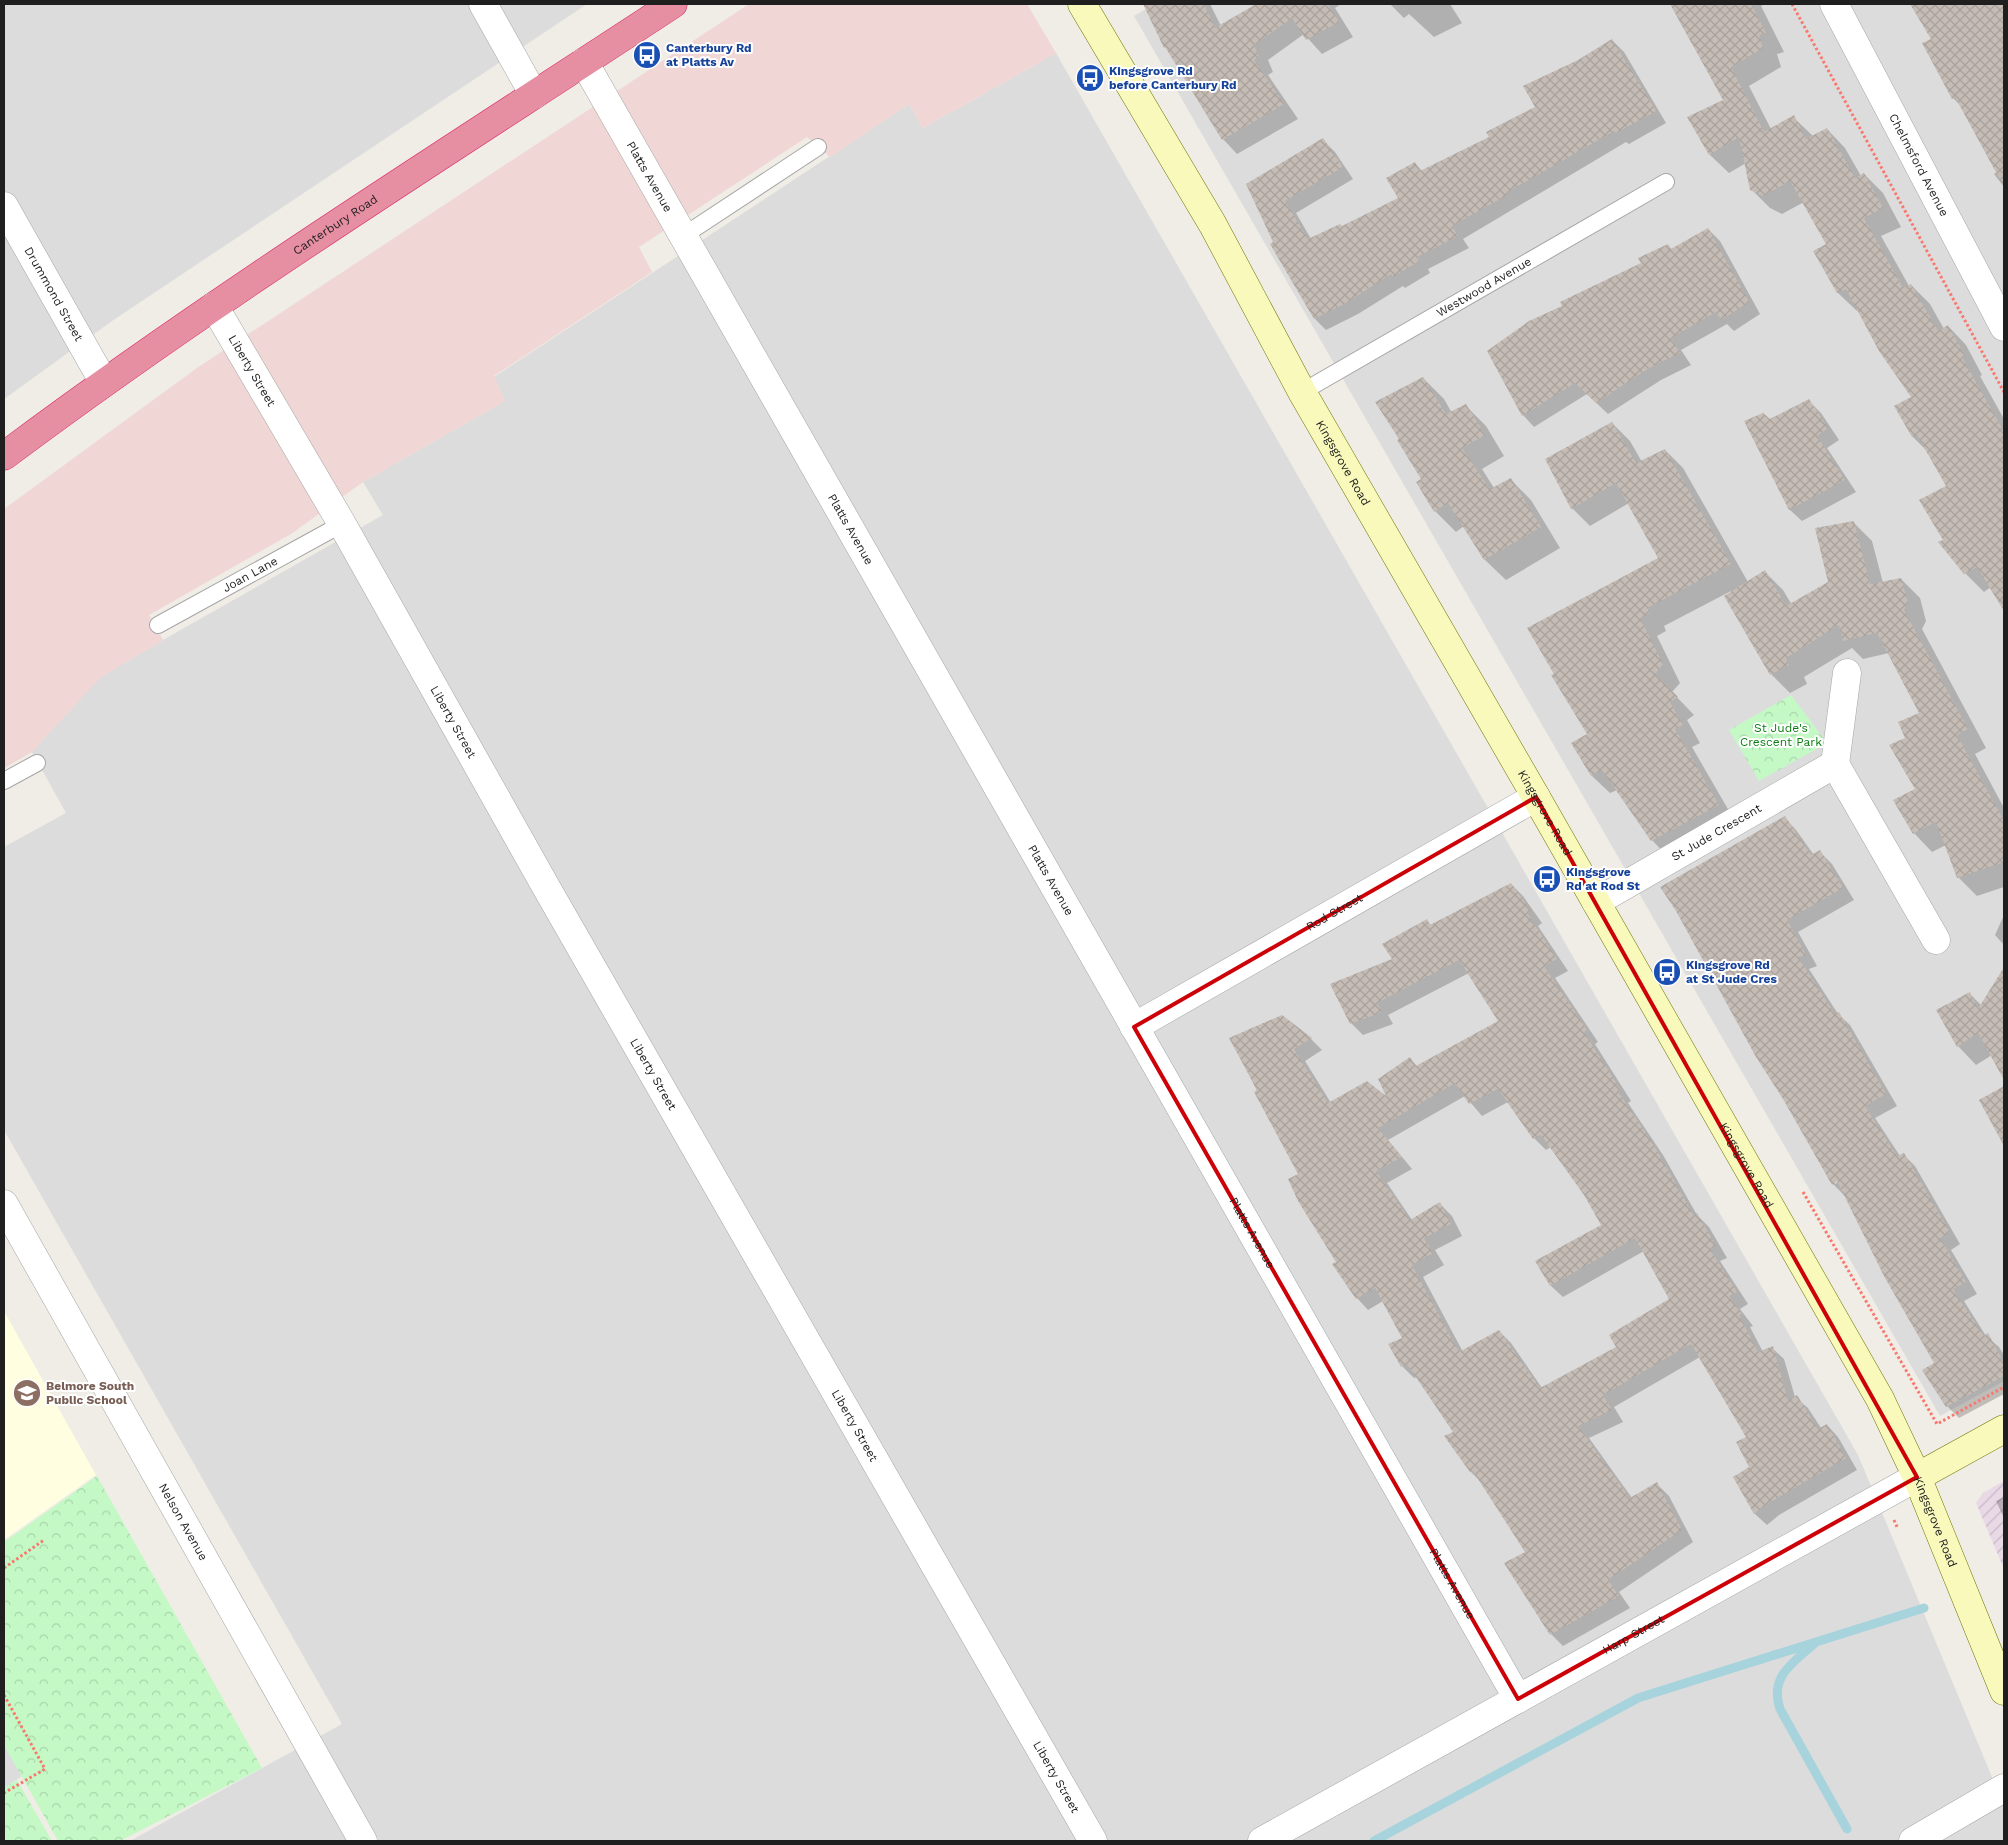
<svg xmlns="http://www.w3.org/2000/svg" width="2008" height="1845" viewBox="0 0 2008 1845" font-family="'Work Sans',sans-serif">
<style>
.residential{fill:#dddcdc}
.commercial{fill:#f0d6d5}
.industrial{fill:url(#industrial-furrows)}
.education{fill:#fffee0}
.park{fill:url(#park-crowns)}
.shadow{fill:#0003;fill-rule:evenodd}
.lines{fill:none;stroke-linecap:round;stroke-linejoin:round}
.stream{stroke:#a7d3dd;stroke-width:9}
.building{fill:url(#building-cross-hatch);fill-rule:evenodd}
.lane-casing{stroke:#a6a6a6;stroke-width:18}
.street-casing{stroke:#a6a6a6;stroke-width:29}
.secondary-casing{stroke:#6e7706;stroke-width:29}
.highway-casing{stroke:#da276a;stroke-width:29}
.path{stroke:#f9786e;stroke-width:3;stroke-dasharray:2.5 2.5;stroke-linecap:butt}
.lane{stroke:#fff;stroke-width:16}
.street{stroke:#fff;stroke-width:28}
.secondary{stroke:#f8f9bb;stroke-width:28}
.highway{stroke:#e68ea2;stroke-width:28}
.marked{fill:none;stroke:#cd0208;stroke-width:4;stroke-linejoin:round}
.labels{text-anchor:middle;stroke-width:4;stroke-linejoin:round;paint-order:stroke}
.transit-label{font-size:12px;font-weight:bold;fill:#164399;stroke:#fff;text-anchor:start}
.street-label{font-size:12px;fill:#1f1f1f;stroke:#fff}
.park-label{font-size:12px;fill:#0c7e12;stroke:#fff}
.education-label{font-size:12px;font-weight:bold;fill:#785e54;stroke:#fff;text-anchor:start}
</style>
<defs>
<pattern id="industrial-furrows" width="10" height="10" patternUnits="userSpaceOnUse" patternTransform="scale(1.25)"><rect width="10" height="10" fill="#e9d8e6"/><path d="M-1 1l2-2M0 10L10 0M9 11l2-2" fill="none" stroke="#c7b9c5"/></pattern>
<pattern id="park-crowns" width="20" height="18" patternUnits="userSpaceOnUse" patternTransform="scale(1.25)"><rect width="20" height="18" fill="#c4f9c6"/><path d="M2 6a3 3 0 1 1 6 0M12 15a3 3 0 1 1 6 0" fill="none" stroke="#a8d5aa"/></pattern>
<pattern id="building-cross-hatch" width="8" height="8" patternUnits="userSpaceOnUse" patternTransform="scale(1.25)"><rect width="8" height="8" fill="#c5bcb5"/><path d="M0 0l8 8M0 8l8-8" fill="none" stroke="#a9a19b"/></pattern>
</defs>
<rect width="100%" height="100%" fill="#f0ece6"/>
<path class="residential" d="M4 4H587L112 321 4 399Z
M1154 4H2004V1381L1940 1416 1134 16Z
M1056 53 1858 1455 2004 1806V1841H130L342 1724 4 1130V847L66 813 32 752 96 680 163 640 383 515 363 482 505 401 494 377 909 104 923 128Z
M4 1745 22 1776 4 1788Z"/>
<path class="commercial" d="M749 4H1027L1056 53 923 128 909 104 830 157 807 137 639 247 652 272 494 376 505 401 363 482 291 534 149 615 163 640 100 678 32 752 4 768V509L197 368Z"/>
<path class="industrial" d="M2004 1481V1569L1976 1503 1983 1493Z"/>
<path class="education" d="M4 1311 96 1475 4 1540Z"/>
<path class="park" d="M1791 695 1827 743 1759 781 1729 730Z
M97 1476 262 1768 120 1841H58L4 1745V1542Z
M17 1780 52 1841H4V1788Z"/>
<path class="shadow" d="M1152 4H1210L1221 26 1258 4H1341L1335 8 1353 37 1322 54 1304 34 1268 60 1273 72 1268 75 1298 119 1237 154 1223 139 1171 53 1165 47 1146 8Z
M1390 4H1450L1462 23 1434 37 1409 14 1404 18Z
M1673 4H1765L1761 6 1784 52 1777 54 1781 67 1749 86 1771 129 1793 117 1813 136 1827 129 1845 148 1861 176 1864 174 1883 193 1901 227 1881 236 1909 286 1911 285 1930 304 1944 329 1948 326 1966 345 1982 375 1980 376 2004 419V608L1991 587 1984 592 1965 573 1945 540 1948 486 1927 451 1913 437 1896 406 1913 398 1859 310 1857 311 1838 293 1815 251 1827 245 1804 202 1782 214 1770 208 1751 189 1746 163 1729 173 1710 155 1689 118 1725 100 1681 24Z
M1912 4H2004V187L1994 174 1997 172 1961 106 1953 98 1933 40Z
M1612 40 1624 52 1666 123 1629 144 1626 142 1463 239 1469 248 1428 269 1430 273 1405 288 1403 286 1358 314 1326 330 1315 319 1248 184 1323 140 1335 152 1353 179 1296 213 1311 239 1342 227 1399 199 1415 163 1422 171 1491 138 1537 108 1579 61Z
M1708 229 1720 241 1760 314 1734 331 1727 324 1681 350 1691 365 1661 380 1608 414 1587 394 1534 427 1523 415 1564 307 1643 263 1668 245 1672 250Z
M1423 378 1444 399 1452 413 1466 406 1486 426 1504 456 1482 469 1494 488 1510 479 1531 500 1560 548 1506 580 1485 560 1464 526 1456 532 1435 511 1423 479Z
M1809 401 1821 413 1839 440 1827 448 1856 492 1802 521 1790 510 1745 422 1770 421Z
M1612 423 1630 441 1642 462 1665 450 1683 468 1748 582 1765 572 1783 590 1792 605 1830 582 1853 522 1872 541 1883 583 1901 579 1920 598 1926 621 1922 629 1986 748 1975 754 2004 808V887L1977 896 1958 877 1946 845 1932 852 1914 833 1917 789 1907 738 1921 713 1889 653 1863 659 1852 648 1804 677 1807 684 1790 693 1771 674 1731 591 1664 626 1666 631 1657 636 1680 683 1672 692 1694 715 1687 720 1700 743 1692 747 1736 823 1669 858 1652 840 1617 790 1610 793 1592 776 1573 743 1588 734 1660 558 1629 503 1590 526 1572 508Z
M1785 818 1796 830 1814 855 1820 852 1832 864 1854 900 1798 932 1817 966 1809 969 1838 1014 1850 1025 1897 1106 1875 1118 1900 1156 1903 1154 1915 1166 1960 1244 1951 1250 1977 1294 1964 1301 1986 1336 1999 1347 2004 1355V1394L1959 1418 1947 1406 1936 1364 1845 1196 1833 1184 1784 1099ZM1843 1179 1835 1184V1182Z
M1511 884 1523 896 1542 923 1538 926 1568 971 1555 978 1598 1042 1595 1044 1631 1101 1628 1103 1663 1155 1697 1215 1709 1227 1727 1258 1720 1261 1748 1304 1740 1309 1753 1326 1750 1327 1763 1352 1772 1348 1784 1359 1795 1397 1808 1408 1821 1428 1827 1425 1838 1437 1857 1470 1779 1515 1767 1525 1755 1514 1735 1478 1751 1468 1748 1437 1700 1357 1614 1407 1623 1422 1589 1438 1632 1498 1657 1484 1669 1496 1693 1542 1619 1592 1630 1608 1563 1646 1551 1634 1527 1552 1483 1484 1471 1472 1446 1436 1455 1432 1417 1377 1414 1378 1402 1366 1403 1338 1383 1301 1368 1310 1357 1298 1338 1262 1299 1174 1231 1039H1311L1322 1050 1305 1061 1331 1103 1390 1100 1410 1059 1417 1066 1500 1021 1469 973 1388 1015 1393 1024 1363 1035 1351 1023 1394 960 1427 921 1431 925ZM1465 1096 1482 1116 1508 1102 1534 1138 1546 1150 1551 1147 1585 1195 1602 1226 1537 1262 1551 1286 1563 1297 1644 1251 1671 1299 1618 1348 1542 1388 1511 1343 1499 1331 1463 1352 1423 1277 1444 1265 1435 1250 1462 1236 1452 1216 1440 1204 1412 1220 1387 1183 1412 1169 1388 1140Z
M2004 915V945L1995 935Z
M2004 970V1077L1992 1055 1976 1065 1958 1046 1969 993 1982 1006Z
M2004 1088V1144L1981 1100Z
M2004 1497V1518L1996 1501Z"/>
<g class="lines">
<path class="stream" d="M1815 1643C1793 1663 1769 1676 1780 1709L1847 1829
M1374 1841 1638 1698 1924 1608"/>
</g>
<path class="building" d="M1143 4H1204L1215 28 1256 4H1328L1339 22 1306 40 1292 18 1254 45 1259 57 1254 60 1284 104 1222 140 1165 47 1164 48Z
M1670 4H1751L1766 33 1759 35 1763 48 1731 67 1764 132 1794 115 1806 139 1827 128 1855 178 1864 173 1883 208 1864 218 1903 288 1911 284 1938 331 1948 325 1965 356 1962 357 2004 432V611L1977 567 1964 574 1938 542 1943 540 1919 500 1946 486 1917 435 1912 437 1894 406 1911 397 1879 351 1846 289 1837 293 1813 251 1826 244 1790 181 1763 196 1750 190 1739 137 1709 155 1687 117 1723 100Z
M1910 4H2004V187L1955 97 1952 99 1922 43 1931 39Z
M1612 39 1656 111 1616 133 1614 131 1506 193 1507 195 1452 226 1458 236 1417 257 1419 261 1393 277 1391 274 1346 303 1314 319 1270 244 1273 242 1246 184 1323 138 1343 167 1285 201 1308 239 1340 224 1342 226 1398 198 1386 178 1415 162 1420 171 1489 137 1486 132 1535 107 1523 86 1578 60Z
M1708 228 1749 302 1721 320 1716 312 1671 338 1680 353 1649 368 1596 403 1575 383 1522 416 1487 351 1529 321 1562 306 1560 302 1641 263 1638 258 1668 244 1671 249Z
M1423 377 1446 414 1466 404 1485 435 1462 448 1490 489 1511 478 1541 527 1484 560 1448 503 1434 512 1416 482 1421 479 1397 440 1399 439 1375 402Z
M1809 399 1828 428 1817 436 1845 480 1789 510 1744 421 1763 413 1770 419Z
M1612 422 1636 463 1665 449 1731 564 1647 608 1650 613 1640 618 1663 664 1655 674 1678 697 1670 702 1683 725 1675 729 1719 805 1651 841 1602 770 1591 776 1571 743 1587 734 1551 675 1554 674 1527 628 1658 558 1616 483 1571 509 1545 459Z
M1854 521 1870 584 1901 578 1908 602 1904 610 1968 729 1957 735 2004 821V862L1957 878 1936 822 1913 834 1893 800 1915 789 1889 745 1905 738 1898 722 1919 713 1877 633 1843 641 1839 625 1786 658 1789 665 1770 675 1724 596 1765 570 1786 606 1828 582 1815 528Z
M1785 816 1811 855 1820 850 1843 888 1787 920 1806 955 1798 957 1835 1014 1839 1012 1886 1094 1865 1106 1897 1156 1904 1153 1950 1232 1940 1238 1966 1282 1953 1289 1984 1336 1988 1333 2004 1363V1376L1946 1407 1922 1370 1934 1363 1885 1278 1837 1181 1832 1185 1783 1099 1756 1057 1676 911 1660 887Z
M1511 883 1531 911 1527 913 1557 959 1544 966 1587 1030 1584 1032 1620 1089 1617 1090 1652 1142 1694 1216 1697 1213 1716 1246 1710 1249 1737 1292 1729 1296 1742 1314 1739 1315 1758 1352 1773 1346 1788 1400 1797 1395 1818 1429 1827 1424 1846 1458 1767 1504 1754 1514 1733 1477 1749 1467 1736 1442 1746 1437 1691 1344 1603 1395 1612 1410 1578 1426 1630 1498 1657 1482 1682 1530 1608 1580 1619 1596 1550 1635 1504 1563 1525 1552 1473 1471 1470 1472 1444 1436 1453 1432 1407 1364 1401 1367 1388 1344 1402 1338 1375 1288 1356 1299 1332 1264 1336 1262 1298 1201 1288 1179 1298 1174 1254 1092 1257 1090 1229 1038 1282 1015 1312 1038 1294 1049 1328 1103 1367 1081 1386 1096 1378 1079 1410 1057 1416 1066 1498 1021 1459 960 1377 1003 1382 1012 1350 1024 1330 984 1392 959 1382 944 1427 919 1430 925ZM1455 1083 1469 1104 1498 1089 1533 1139 1541 1135 1584 1195 1601 1225 1535 1261 1550 1286 1635 1238 1669 1299 1609 1335 1616 1347 1540 1388 1499 1330 1459 1352 1412 1265 1433 1253 1424 1238 1451 1224 1440 1202 1410 1220 1376 1171 1402 1157 1378 1128Z
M2004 967V1080L1978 1033 1957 1047 1936 1010 1970 992 1978 1009Z
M2004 1086V1146L1979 1100Z"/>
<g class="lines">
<defs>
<g id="lane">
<path d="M683 236 818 147"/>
<path id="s1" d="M1302 392 1666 182"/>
<path id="s2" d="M158 625 342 524"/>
<path d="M4 781 37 763"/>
</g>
<g id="street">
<path d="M483 4 534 95"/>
<path id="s3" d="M1834 4 2004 327"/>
<path id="s4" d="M584 62 1518 1699"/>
<path id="s5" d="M4 206 103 381"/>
<path id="s6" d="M214 306 342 524 546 887 1093 1841"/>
<path d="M1835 764 1936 940"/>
<path id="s7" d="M1596 902 1835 764 1847 673"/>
<path id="s8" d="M1134 1027 1536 797"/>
<path id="s9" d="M4 1204 363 1841"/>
<path id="s10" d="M1262 1841 1917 1477"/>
<path d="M1913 1841 2004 1788"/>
</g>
<g id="secondary">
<path id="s11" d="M1082 4 1213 225 1302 392 1536 797 1880 1399 1917 1477 2004 1691"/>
<path d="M1917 1477 2004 1429"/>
</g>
<g id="highway">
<path id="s12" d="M4 456C219 295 448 152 673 4"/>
</g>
</defs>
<use href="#lane" class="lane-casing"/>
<use href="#street" class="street-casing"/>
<use href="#secondary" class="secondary-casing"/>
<use href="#highway" class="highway-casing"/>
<path class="path" d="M1792 4 2004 392
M1803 1192 1937 1424 2004 1387
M1894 1520 1898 1529
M4 1568 44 1540
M4 1695 45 1769 4 1793"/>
<use href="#lane" class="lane"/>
<use href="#street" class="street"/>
<use href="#secondary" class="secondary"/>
<use href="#highway" class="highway"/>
</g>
<path class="marked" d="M1536 797 1917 1477 1518 1699 1134 1027Z"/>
<defs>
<symbol id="bus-disc" viewBox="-11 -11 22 22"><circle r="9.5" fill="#1a4fb4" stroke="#fff"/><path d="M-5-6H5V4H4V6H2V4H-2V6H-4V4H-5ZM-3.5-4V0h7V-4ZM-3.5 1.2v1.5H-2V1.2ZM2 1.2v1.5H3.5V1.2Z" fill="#fff"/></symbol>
<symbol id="school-disc" viewBox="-11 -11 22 22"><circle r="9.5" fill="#8d6e63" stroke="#fff"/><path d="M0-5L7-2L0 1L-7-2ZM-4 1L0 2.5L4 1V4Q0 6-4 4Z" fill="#fff"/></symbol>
</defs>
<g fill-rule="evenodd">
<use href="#bus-disc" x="631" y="39" width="32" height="32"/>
<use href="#bus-disc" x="1074" y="62" width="32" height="32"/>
<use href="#bus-disc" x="1531" y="863" width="32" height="32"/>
<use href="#bus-disc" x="1651" y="956" width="32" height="32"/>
<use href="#school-disc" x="11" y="1377" width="32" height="32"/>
</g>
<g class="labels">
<g class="transit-label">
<text x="666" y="52">Canterbury Rd<tspan x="666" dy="14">at Platts Av</tspan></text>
<text x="1109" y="75">Kingsgrove Rd<tspan x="1109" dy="14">before Canterbury Rd</tspan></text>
<text x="1566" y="876">Kingsgrove<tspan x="1566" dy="14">Rd at Rod St</tspan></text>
<text x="1686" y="969">Kingsgrove Rd<tspan x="1686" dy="14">at St Jude Cres</tspan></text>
</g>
<g class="street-label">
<text dy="4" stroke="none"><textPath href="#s3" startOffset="182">Chelmsford Avenue</textPath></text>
<text dy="4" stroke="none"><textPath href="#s4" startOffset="132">Platts Avenue</textPath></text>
<text dy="4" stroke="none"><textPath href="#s12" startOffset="404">Canterbury Road</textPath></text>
<text dy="4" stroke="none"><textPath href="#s1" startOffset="210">Westwood Avenue</textPath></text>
<text dy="4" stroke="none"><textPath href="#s5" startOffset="101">Drummond Street</textPath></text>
<text dy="4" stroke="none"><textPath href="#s6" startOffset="75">Liberty Street</textPath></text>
<text dy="4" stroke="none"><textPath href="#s11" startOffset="528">Kingsgrove Road</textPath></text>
<text dy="4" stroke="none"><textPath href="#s4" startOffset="538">Platts Avenue</textPath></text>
<text dy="4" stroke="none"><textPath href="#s2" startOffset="105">Joan Lane</textPath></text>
<text dy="4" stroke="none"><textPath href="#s6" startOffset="480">Liberty Street</textPath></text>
<text dy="4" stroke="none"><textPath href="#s11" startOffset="932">Kingsgrove Road</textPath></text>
<text dy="4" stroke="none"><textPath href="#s7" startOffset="139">St Jude Crescent</textPath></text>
<text dy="4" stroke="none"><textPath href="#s4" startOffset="942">Platts Avenue</textPath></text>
<text dy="4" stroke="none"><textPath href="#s8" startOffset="231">Rod Street</textPath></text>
<text dy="4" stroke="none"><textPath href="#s6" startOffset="885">Liberty Street</textPath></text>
<text dy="4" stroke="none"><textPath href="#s11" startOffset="1338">Kingsgrove Road</textPath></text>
<text dy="4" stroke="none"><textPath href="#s4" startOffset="1348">Platts Avenue</textPath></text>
<text dy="4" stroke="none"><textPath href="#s6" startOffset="1290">Liberty Street</textPath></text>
<text dy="4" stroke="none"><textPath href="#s11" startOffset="1742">Kingsgrove Road</textPath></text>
<text dy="4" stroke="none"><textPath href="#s9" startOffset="365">Nelson Avenue</textPath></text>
<text dy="4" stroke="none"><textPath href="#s4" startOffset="1752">Platts Avenue</textPath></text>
<text dy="4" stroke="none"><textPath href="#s10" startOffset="425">Harp Street</textPath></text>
<text dy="4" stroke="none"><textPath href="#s6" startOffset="1695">Liberty Street</textPath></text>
</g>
<g class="park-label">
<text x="1781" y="732">St Jude's<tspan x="1781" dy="14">Crescent Park</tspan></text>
</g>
<g class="education-label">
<text x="46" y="1390">Belmore South<tspan x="46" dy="14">Public School</tspan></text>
</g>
</g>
<rect width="2008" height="1845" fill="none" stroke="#1f1f1f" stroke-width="10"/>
</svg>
